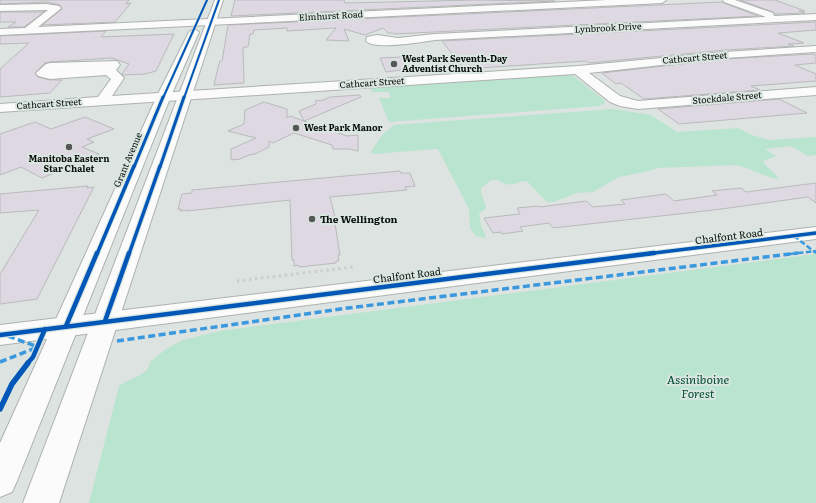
<svg xmlns="http://www.w3.org/2000/svg" width="816" height="503" viewBox="0 0 816 503" font-family="Literata,serif">
<style>
.green{fill:#b9e4cf}
.building{fill:#ded8e3;stroke:#b9babb}
.lines{fill:none;stroke-linecap:round;stroke-linejoin:round}
.minor-casing{stroke:#adb2af;stroke-width:2}
.major-casing{stroke:#adb2af;stroke-width:2}
.path{stroke:#cbcecc;stroke-width:3;stroke-dasharray:2.5 3.5;stroke-linecap:butt}
.minor{fill:#fafbfa;fill-rule:evenodd}
.major{fill:#fafbfa;fill-rule:evenodd}
.quiet-far1{stroke:#3a99de;stroke-width:2.5;stroke-dasharray:5.5 2.5;stroke-linecap:butt}
.quiet{stroke:#3a99de;stroke-width:3.5;stroke-dasharray:7 3.5;stroke-linecap:butt}
.cycleway-far4-casing{stroke:#dae6e0;stroke-width:3}
.cycleway-far3-casing{stroke:#dae6e0;stroke-width:5}
.cycleway-far2-casing{stroke:#dae6e0;stroke-width:5.5}
.cycleway-far1-casing{stroke:#dae6e0;stroke-width:7}
.cycleway-casing{stroke:#dae6e0;stroke-width:8}
.cycleway-far4{stroke:#0057b8;stroke-width:2}
.cycleway-far3{stroke:#0057b8;stroke-width:3}
.cycleway-far2{stroke:#0057b8;stroke-width:3.5}
.cycleway-far1{stroke:#0057b8;stroke-width:4.5}
.cycleway{stroke:#0057b8;stroke-width:5.5}
.poi-dot{fill:#535856;stroke:#dae6e0;stroke-width:1.5}
.labels{text-anchor:middle;stroke-width:4;stroke-linejoin:round;paint-order:stroke}
.far-street-label{font-size:9px;fill:#090d0b;stroke:#dae6e0}
.far-poi-label{font-size:9px;font-weight:bold;fill:#090d0b;stroke:#dae6e0;text-anchor:start}
.poi-label{font-size:10px;font-weight:bold;fill:#090d0b;stroke:#dae6e0;text-anchor:start}
.street-label{font-size:10px;fill:#090d0b;stroke:#dae6e0}
.near-park-label{font-size:12px;font-style:italic;fill:#034e35;stroke:#dae6e0}
</style>
<rect width="100%" height="100%" fill="#dde3e0"/>
<path class="green" d="M568 75 573 76 604 100 605 103 599 106 389 122 379 98H391L389 92H372L371 88Z
M613 109 651 115 677 132 738 128 752 135 769 140 816 137V155L808 156 791 146 765 149 776 156 763 161C767 169 774 170 778 179 763 177 751 168 736 165L657 168 649 171 619 177 593 192 577 193 554 202H547L527 181C513 182 511 189 498 180H491L481 188C480 195 485 201 486 208L479 214 482 229 485 234V238L476 236 470 228 469 209 438 149 373 154 371 152 382 135 394 125Z
M816 254V503H89L119 386 131 379 139 376 147 370 151 361 166 349 183 340 220 331Z"/>
<path class="building" d="M0 0H129L126 4 131 3 115 22 42 25 62 9 60 5 46 2 0 4Z
M235 0H344L345 3 475 0 555 1 231 16Z
M740 0H775L805 11H799L805 13 775 14 773 12Z
M722 2 724 3 758 16 394 34 393 33H388L383 28 365 35 344 29 349 41 326 40 336 28 287 31V28L254 30 253 34H250L248 47H243L244 83 214 85 218 68 220 61H222L228 25Z
M0 12H44L24 27H8L16 22H0Z
M816 22V30L778 33 804 43 788 44 794 46 725 50 589 63 585 61 464 69 442 41Z
M106 31 101 37 174 34 156 71 145 74 123 75 122 74 129 64 112 58 50 62 45 63 35 73 38 77 50 80H62L50 93 0 97V69L29 43 0 44V36Z
M813 54 816 55V63L795 65 816 74V81L751 86 760 90 644 99 621 83 616 84 602 73 725 59Z
M401 57 408 69 386 72 380 58Z
M360 95 361 97 304 121 347 136 358 135V151L349 149H333L332 145 294 133 273 143 269 141V147L255 154 249 155 240 159 231 160V149L256 138 228 131 244 124 245 110 264 102 287 109V118L290 116 304 121 299 111 316 104 315 101 324 100 330 97Z
M779 99 807 113 679 124 658 109Z
M85 117 114 129 87 139 94 142 82 147 99 154 42 178 21 167 0 175V134L35 122 51 129Z
M400 171 401 173H410L415 186 405 187 407 190 330 197 335 217H334L340 255H338L339 261H336V263L299 267 298 265 294 266V260H292L290 200 187 211 188 210 180 211 181 209H178L182 194 192 193V190Z
M816 183V203L808 197 714 210 553 228 549 223 520 227 523 231 502 234 501 232 493 233 484 218 520 214 517 208 539 206 540 207 586 201 593 207 625 204 621 200 666 194 674 201 717 195 712 191 741 188 746 192Z
M88 186 87 188 94 187 37 299 0 304V274L39 210 0 213V194Z"/>
<g class="lines">
<defs>
<path id="minor" d="M607 0H666L662 3 0 35V29L25 28 48 10 0 11V5L46 4 59 6 61 8 59 10 38 27Z
M723 0H735L773 13 774 16 816 14V20L435 40C423 42 373 50 366 41L367 37 377 35 398 38 435 34 766 17 724 2Z
M816 46V52L725 58 589 73 620 96 638 101 816 87V95L638 109 620 106 610 102 575 74 0 112V104L98 97 111 79 106 75 50 79 38 76 36 73 46 64 50 63 117 61 120 65 116 70 124 78 112 96 578 66 725 52ZM80 69 52 71H53Z
M816 227V239L0 345V325Z"/>
<path id="major" d="M215 0H223L59 503H23Z
M194 29 199 32 171 96 17 481 12 492 0 497V443L157 96 189 32Z"/>
</defs>
<use href="#minor" class="minor-casing"/>
<use href="#major" class="major-casing"/>
<path class="path" d="M237 281 353 267"/>
<use href="#minor" class="minor"/>
<use href="#major" class="major"/>
<path class="quiet-far1" d="M794 236 816 253
M790 254 816 251"/>
<path class="quiet" d="M8 336 38 347
M117 341 348 308 798 253
M0 362 38 347"/>
<defs>
<path id="cycleway-far4" d="M163 98 207 0
M184 98 219 0"/>
<path id="cycleway-far3" d="M134 167 163 97
M160 167 184 97"/>
<path id="cycleway-far2" d="M97 254 134 166
M129 254 160 166
M646 254 816 233"/>
<path id="cycleway-far1" d="M105 321 129 253
M66 326 97 253
M0 335 654 253
M27 364 33 357 45 329"/>
<path id="cycleway" d="M0 409 12 384 28 363"/>
</defs>
<use href="#cycleway-far4" class="cycleway-far4-casing"/>
<use href="#cycleway-far3" class="cycleway-far3-casing"/>
<use href="#cycleway-far2" class="cycleway-far2-casing"/>
<use href="#cycleway-far1" class="cycleway-far1-casing"/>
<use href="#cycleway" class="cycleway-casing"/>
<use href="#cycleway-far4" class="cycleway-far4"/>
<use href="#cycleway-far3" class="cycleway-far3"/>
<use href="#cycleway-far2" class="cycleway-far2"/>
<use href="#cycleway-far1" class="cycleway-far1"/>
<use href="#cycleway" class="cycleway"/>
</g>
<g class="poi-dot">
<circle cx="394" cy="64" r="4"/>
<circle cx="296" cy="128" r="4"/>
<circle cx="69" cy="147" r="4"/>
<circle cx="312" cy="219" r="4"/>
</g>
<g class="labels">
<g class="far-street-label">
<text transform="translate(331 16) rotate(-3)" y="3">Elmhurst Road</text>
<text transform="translate(608 28) rotate(-3)" y="3">Lynbrook Drive</text>
<text transform="translate(695 58) rotate(-5)" y="3">Cathcart Street</text>
<text transform="translate(372 83) rotate(-4)" y="3">Cathcart Street</text>
<text transform="translate(727 98) rotate(-5)" y="3">Stockdale Street</text>
<text transform="translate(49 104) rotate(-4)" y="3">Cathcart Street</text>
<text transform="translate(128 160) rotate(-67)" y="3">Grant Avenue</text>
</g>
<g class="far-poi-label">
<text x="402" y="62">West Park Seventh-Day<tspan x="402" dy="10">Adventist Church</tspan></text>
<text x="304" y="131">West Park Manor</text>
<text x="69" y="162" text-anchor="middle">Manitoba Eastern<tspan x="69" dy="10">Star Chalet</tspan></text>
</g>
<g class="poi-label">
<text x="320" y="223">The Wellington</text>
</g>
<g class="street-label">
<text transform="translate(729 236) rotate(-7)" y="4">Chalfont Road</text>
<text transform="translate(407 275) rotate(-7)" y="4">Chalfont Road</text>
</g>
<g class="near-park-label">
<text x="698" y="384">Assiniboine<tspan x="698" dy="14">Forest</tspan></text>
</g>
</g>
</svg>
